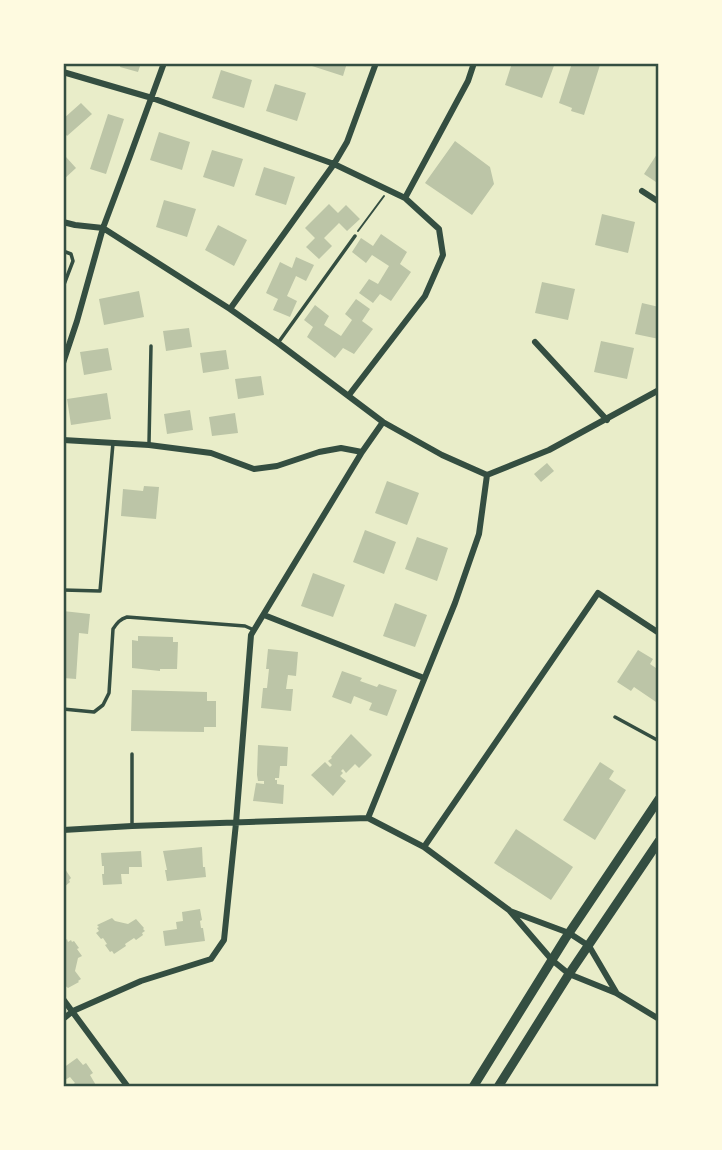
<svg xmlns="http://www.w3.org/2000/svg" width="722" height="1150" viewBox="0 0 722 1150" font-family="'Fira Sans',sans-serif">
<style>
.building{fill:#bcc5a7}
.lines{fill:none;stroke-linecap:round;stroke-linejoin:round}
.path{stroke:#344e41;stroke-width:2}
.service{stroke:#344e41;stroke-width:3.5}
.minor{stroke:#344e41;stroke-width:6}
.secondary{stroke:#344e41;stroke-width:9}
.neatline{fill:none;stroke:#344e41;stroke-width:2.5}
</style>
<rect width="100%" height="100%" fill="#e9edc9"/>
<path class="building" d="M121 63H141L138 72 120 67Z
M313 63H347L343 76 312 66Z
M512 63H555L542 98 505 85Z
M572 63H592L600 65 584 115 571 111 572 108 559 103Z
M221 70 252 80 244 108 212 98Z
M275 84 306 93 297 121 266 111Z
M81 103 92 114 67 136 63 131V119Z
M108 114 124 119 106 174 90 169Z
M159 132 190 142 182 170 150 160Z
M455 141 490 167 494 184 472 215 425 183Z
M212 150 243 159 234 187 203 177Z
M659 151V184L644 174Z
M66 157 76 168 63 180V159Z
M264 167 295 177 286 205 255 195Z
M164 200 196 209 187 237 156 227Z
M329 204 338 213 346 205 360 219 347 231 339 223 324 238 332 246 319 259 306 247 315 238 305 228Z
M602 214 635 222 628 253 595 245Z
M218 225 247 240 234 266 205 250Z
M381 234 407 252 400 264 411 272 391 301 380 294 373 303 359 293 369 279 378 284 389 266 372 255 366 263 352 252 361 238 373 246Z
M296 257 314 265 306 281 296 276 287 296 297 301 290 317 273 310 278 299 266 293 280 262 292 268Z
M542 282 575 289 568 320 535 313Z
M139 291 144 317 104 325 99 299Z
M356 299 370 309 362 321 373 329 354 354 343 348 335 358 307 337 313 327 304 320 315 305 329 316 324 325 341 336 352 320 345 314Z
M642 303 659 307V339L635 334Z
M189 328 192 347 166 351 163 331Z
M601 341 634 348 627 379 594 372Z
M108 348 112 370 84 375 80 352Z
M226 350 229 369 203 373 200 353Z
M261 376 264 395 238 399 235 379Z
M107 393 111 419 71 425 67 399Z
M190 410 193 430 167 434 164 414Z
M235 413 238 433 212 436 209 417Z
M547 463 554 471 541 482 534 474Z
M387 481 419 493 407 525 375 513Z
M144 486 159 487 156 519 121 516 123 489 143 491Z
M365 530 396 542 384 574 353 562Z
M417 537 448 548 437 581 405 569Z
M313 573 345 585 333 617 301 606Z
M395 603 427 615 415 647 383 636Z
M63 611 90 614 88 634 79 633 76 679 63 678Z
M138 636 173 637V642H178L177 669H160V671L132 668V640L138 641Z
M268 649 298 652 296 676 288 675 286 689H293L291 711 261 708 263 688H267L269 669H266Z
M638 650 653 659 650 664 659 670V704L634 687 631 691 617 682Z
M342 671 362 678 360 681 377 687 379 684 397 690 387 716 369 710 372 703 354 696 351 704 332 697Z
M132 690 207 692V701H216V727H204V732L131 731Z
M351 734 372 755 359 768 355 764 346 773 343 769 341 771 343 773 340 776 346 781 333 796 311 775 325 762 330 767 332 765 328 761 332 758 331 757Z
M258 745 288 747 287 766H280L279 778H275V780H277V784L284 785 283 804 253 801 256 783 264 784V781H258L257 775Z
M600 762 614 771 609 779 626 790 595 840 563 820Z
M516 829 573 867 551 900 494 863Z
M202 847 203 867H205L206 877 167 881 165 870H167L163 851Z
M141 851 142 867H129V874H121L122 884 103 885 102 874H104V866H102L101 853Z
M65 869 71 878 69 880 70 882 63 888V870Z
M200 909 202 920 200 921 201 928H203L205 941 165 946 163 931 177 929 176 922 183 921 182 912Z
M112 918 115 921 128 924 136 919 144 928 143 929 145 931 142 933 143 935 136 940 134 938 125 944 126 946 114 954 112 951 110 952 105 945 107 944 103 938 101 939 96 933 99 931 97 928 99 927 97 925Z
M67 939 68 942 71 940 72 942 74 941 79 948 77 949 82 956 78 958 75 971 81 979 78 981 79 982 68 988 63 984V942Z
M77 1058 83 1065 86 1063 93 1073 90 1075 97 1087H69L75 1083 70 1077 65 1080 63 1077V1071L65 1070 63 1068Z"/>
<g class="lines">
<path class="path" d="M358 231 384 196"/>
<path class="service" d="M63 251 71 254 73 261 63 287
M278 343 355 236
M149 443 151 346
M63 590 100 591 113 443
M63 709 94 712 103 705 109 693 113 629C117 623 120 619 127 617L245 626 254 630
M615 717 659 741
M132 826V754"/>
<path class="minor" d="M63 72 152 98 334 164 405 198 439 229 443 255 425 296 349 395
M642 191 659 202
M405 198 468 81 474 63
M63 222 75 225 103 228 230 309 278 343 383 422 442 455 487 475 549 450 659 390
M230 309 334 164 347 142 376 63
M535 342 607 420
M63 363 77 321 103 228 130 156 164 63
M63 440 149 445 211 453 254 469 277 466 319 452 341 448 362 452
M264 615 424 678
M368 818 455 603 479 534 487 475
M63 830 132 826 368 818 424 847 509 910 552 960 569 974 616 993 659 1019
M424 847 598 593 659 633
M510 911 569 933 589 946 616 992
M63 999 128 1087
M63 1019 73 1011 141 981 211 959 224 940 236 823 251 635 362 452 383 422"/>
<path class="secondary" d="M473 1087 565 939 659 799
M498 1087 569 974 659 841"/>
</g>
<rect width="722" height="1150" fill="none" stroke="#fefae0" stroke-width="130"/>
<rect x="65" y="65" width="592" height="1020" class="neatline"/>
</svg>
